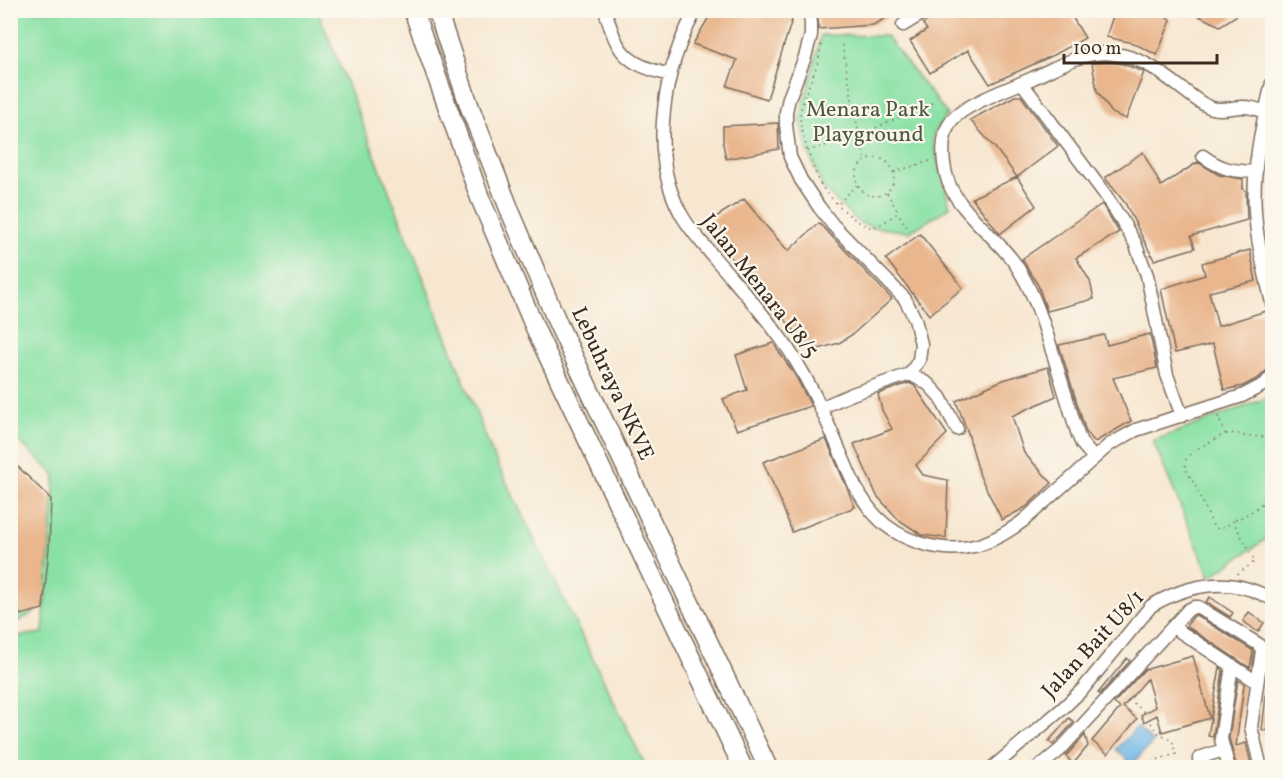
<svg xmlns="http://www.w3.org/2000/svg" width="1283" height="778" viewBox="0 0 1283 778" font-family="Vollkorn,serif">
<style>
.green{fill:#89e1a6;stroke:#628662;stroke-width:1.5}
.water{fill:#6fb7e7;stroke:#557082;stroke-width:1.5}
.building{fill:#e9b68d}
.lines{fill:none;stroke-linecap:round;stroke-linejoin:round}
.minor-casing{stroke:#7d6c5d;stroke-width:15}
.highway-casing{stroke:#7d6c5d;stroke-width:21}
.path{stroke:#7d6c5d;stroke-width:1.5;stroke-dasharray:1.5 4.5;stroke-linecap:butt}
.minor{stroke:#fff;stroke-width:12}
.highway{stroke:#fff;stroke-width:18}
.labels{text-anchor:middle;stroke-width:4.5;stroke-linejoin:round;paint-order:stroke}
.park-label{font-size:22px;fill:#4e5840;stroke:#fbf7ec}
.street-label{font-size:22px;fill:#3b2a1e;stroke:#fbf7ec}
</style>
<rect width="100%" height="100%" fill="#fbf7ec"/>
<filter id="ink" filterUnits="userSpaceOnUse"><feTurbulence type="fractalNoise" baseFrequency=".0167" numOctaves="2"/><feDisplacementMap in="SourceGraphic" scale="12" xChannelSelector="R" yChannelSelector="G"/><feConvolveMatrix kernelMatrix="1 2 1 2 8 2 1 2 1" color-interpolation-filters="sRGB"/></filter>
<filter id="wash" filterUnits="userSpaceOnUse"><feTurbulence type="fractalNoise" baseFrequency=".008" numOctaves="4" result="noise"/><feDisplacementMap in="SourceGraphic" scale="24" xChannelSelector="R" yChannelSelector="G"/><feGaussianBlur stdDeviation="1.35" result="paint"/><feColorMatrix in="noise" values="0 0 0 0 0 0 0 0 0 0 0 0 0 0 0 0 0 1.4 0 .05"/><feComposite in="paint" operator="in"/></filter>
<g filter="url(#wash)">
<rect width="100%" height="100%" fill="#f7e7d1"/>
<path class="green" d="M11 11H318L493 455 646 767H11V637L43 633 45 605 11 626V609L45 604 55 475 11 434Z
M821 35 886 36 947 114 932 137 950 207 910 232 872 227 858 222 822 187 808 151 800 119Z
M1272 396V535L1210 577 1153 441Z"/>
<path class="water" d="M1137 727 1153 742 1132 764 1116 749Z"/>
<g id="blocks">
<path class="building" d="M713 10H795L767 99 727 86 737 60 693 44Z
M817 10H901L873 25 819 29Z
M944 10H1068L1085 38 1054 55 990 84 968 50 930 73 910 41 927 30 923 24Z
M1115 10H1157L1171 20 1157 55 1133 43 1106 37Z
M1186 10H1245L1220 26Z
M1105 61 1123 64 1144 72 1126 119 1112 113 1097 91 1092 63Z
M1015 96H1021L1058 146 1017 177 996 149 970 120Z
M778 123 779 149 726 159 723 144V126Z
M1143 152 1161 186 1198 162 1219 175 1243 179V189L1246 191 1247 220 1191 236 1195 248 1154 260 1125 203 1105 178Z
M1017 177 1036 206 1000 234 972 198Z
M744 199 767 227 788 251 819 223 892 299 853 334 839 343 812 351 731 257 705 224Z
M1102 204 1119 232 1076 258 1090 281 1094 299 1047 311 1038 285 1022 259Z
M920 234 963 288 929 315 886 259Z
M1250 250 1256 281 1209 292 1218 326 1266 311 1272 339V365L1260 377 1243 386 1224 390 1213 344 1175 353 1161 289 1205 275 1202 263Z
M1150 334 1157 368 1113 378 1131 421 1095 442 1086 432 1059 345 1104 335 1107 345Z
M773 343 795 375 811 406 737 430 723 399 747 390 736 355Z
M1048 367 1056 396 1012 416 1024 453 1052 483 1026 507 1002 520 980 476 968 433 956 401 1003 380Z
M909 383 915 386 947 434 916 465 923 475 948 480 946 538 922 535 899 520 877 496 854 444 892 429 882 410 878 394Z
M826 439 855 507 792 532 779 497 763 462Z
M10 459 51 499 49 548 43 609 21 615 10 599Z
M1210 597 1233 613 1230 617 1206 602Z
M1249 612 1264 623 1258 632 1243 621Z
M1196 615 1252 650 1253 652 1250 668 1186 626 1193 617Z
M1193 656 1210 718 1162 732 1157 715 1144 722 1141 715 1155 707 1147 679 1123 707 1137 719 1108 754 1092 741 1120 708 1114 703 1144 670Z
M1127 658 1130 661 1100 694 1098 693Z
M1220 667 1223 670 1213 737 1208 736Z
M1238 680 1244 684 1236 746 1246 743 1252 768H1237L1229 738Z
M1267 687H1272V731L1262 730Z
M1069 718 1074 722 1053 745 1049 741Z
M1085 735 1088 746 1073 764 1066 756Z"/>
</g>
</g>
<g filter="url(#ink)">
<use href="#blocks" fill-opacity="0" stroke="#7d6c5d" stroke-width="1.5"/>
<g class="lines">
<defs>
<path id="minor" d="M605 10C618 54 624 63 670 75
M696 10C664 67 648 152 680 212 688 228 701 241 712 255 735 282 759 308 779 336 813 381 832 435 855 486 861 496 867 507 876 516 899 541 941 554 974 546 992 542 1008 532 1023 521L1109 445 1136 430 1242 396 1265 384 1272 376
M809 10 811 23V35L805 57 789 98 786 112V125L790 157 801 180 819 207 833 225 905 299 915 319 921 344 919 360 910 374 852 394 820 408
M903 25 928 10
M1022 83 1104 193 1121 219 1135 243 1147 275 1167 375 1182 416
M1272 83C1262 125 1252 168 1255 212 1257 243 1265 273 1272 303
M1203 156C1222 170 1233 171 1256 172
M910 374 928 384 940 397 957 429
M1094 458 1082 444 1078 435C1070 409 1062 383 1054 357 1044 325 1035 294 1016 265 998 238 958 211 948 181 942 163 940 135 952 120 965 104 1013 87 1033 78 1048 71 1063 63 1078 58 1090 54 1102 52 1114 54 1143 57 1163 74 1185 91 1193 97 1202 105 1212 108 1222 111 1233 107 1243 107 1251 107 1258 109 1265 112
M1173 627 1257 682
M992 768 1062 709 1083 689 1151 606C1164 598 1175 593 1190 589 1221 581 1244 584 1272 599
M1038 768 1060 750 1188 610 1194 607H1198L1258 644 1262 650 1251 727 1261 768
M1200 768 1199 759 1202 757 1223 750
M1229 768 1221 739 1232 665"/>
<path id="highway" d="M413 10 480 198 538 335 743 768
M437 10 469 105 510 211 559 326 768 768"/>
</defs>
<use href="#minor" class="minor-casing"/>
<use href="#highway" class="highway-casing"/>
<path class="path" d="M842 45 859 135 866 160
M807 150C805 140 800 128 800 117 802 92 821 68 821 42
M856 177a19 19 0 1 1 38 0a19 19 0 1 1-38 0Z
M894 172 933 160
M887 193 898 212
M839 203 857 185
M910 232 898 213C891 217 882 225 873 227 861 230 829 197 822 187 816 176 812 163 808 151L859 135 934 102
M1218 416 1225 434 1191 452 1186 460 1185 468 1196 487 1213 526 1218 529 1225 527 1233 521 1253 557 1254 562 1236 575
M1226 434 1236 433 1245 436 1272 437
M1235 520C1250 514 1261 506 1272 493
M1129 699 1145 713
M1142 768 1159 759 1176 754 1173 743 1168 737 1159 734 1149 720"/>
<use href="#minor" class="minor"/>
<use href="#highway" class="highway"/>
</g>
</g>
<g class="labels">
<g class="park-label">
<text x="868" y="116">Menara Park<tspan x="868" dy="25">Playground</tspan></text>
</g>
<g class="street-label">
<text transform="translate(761 285) rotate(52)" y="8">Jalan Menara U8/5</text>
<text transform="translate(614 383) rotate(65)" y="8">Lebuhraya NKVE</text>
<text transform="translate(1092 643) rotate(-47)" y="8">Jalan Bait U8/1</text>
</g>
</g>
<rect width="1283" height="778" fill="none" stroke="#fbf7ec" stroke-width="36"/>
<path d="M1064 54v9h153v-9" fill="none" stroke="#3b2a1e" stroke-width="3"/>
<text x="1073" y="54" font-size="18" fill="#3b2a1e" stroke="#fbf7ec" stroke-width="4.5" paint-order="stroke">100 m</text>
</svg>
